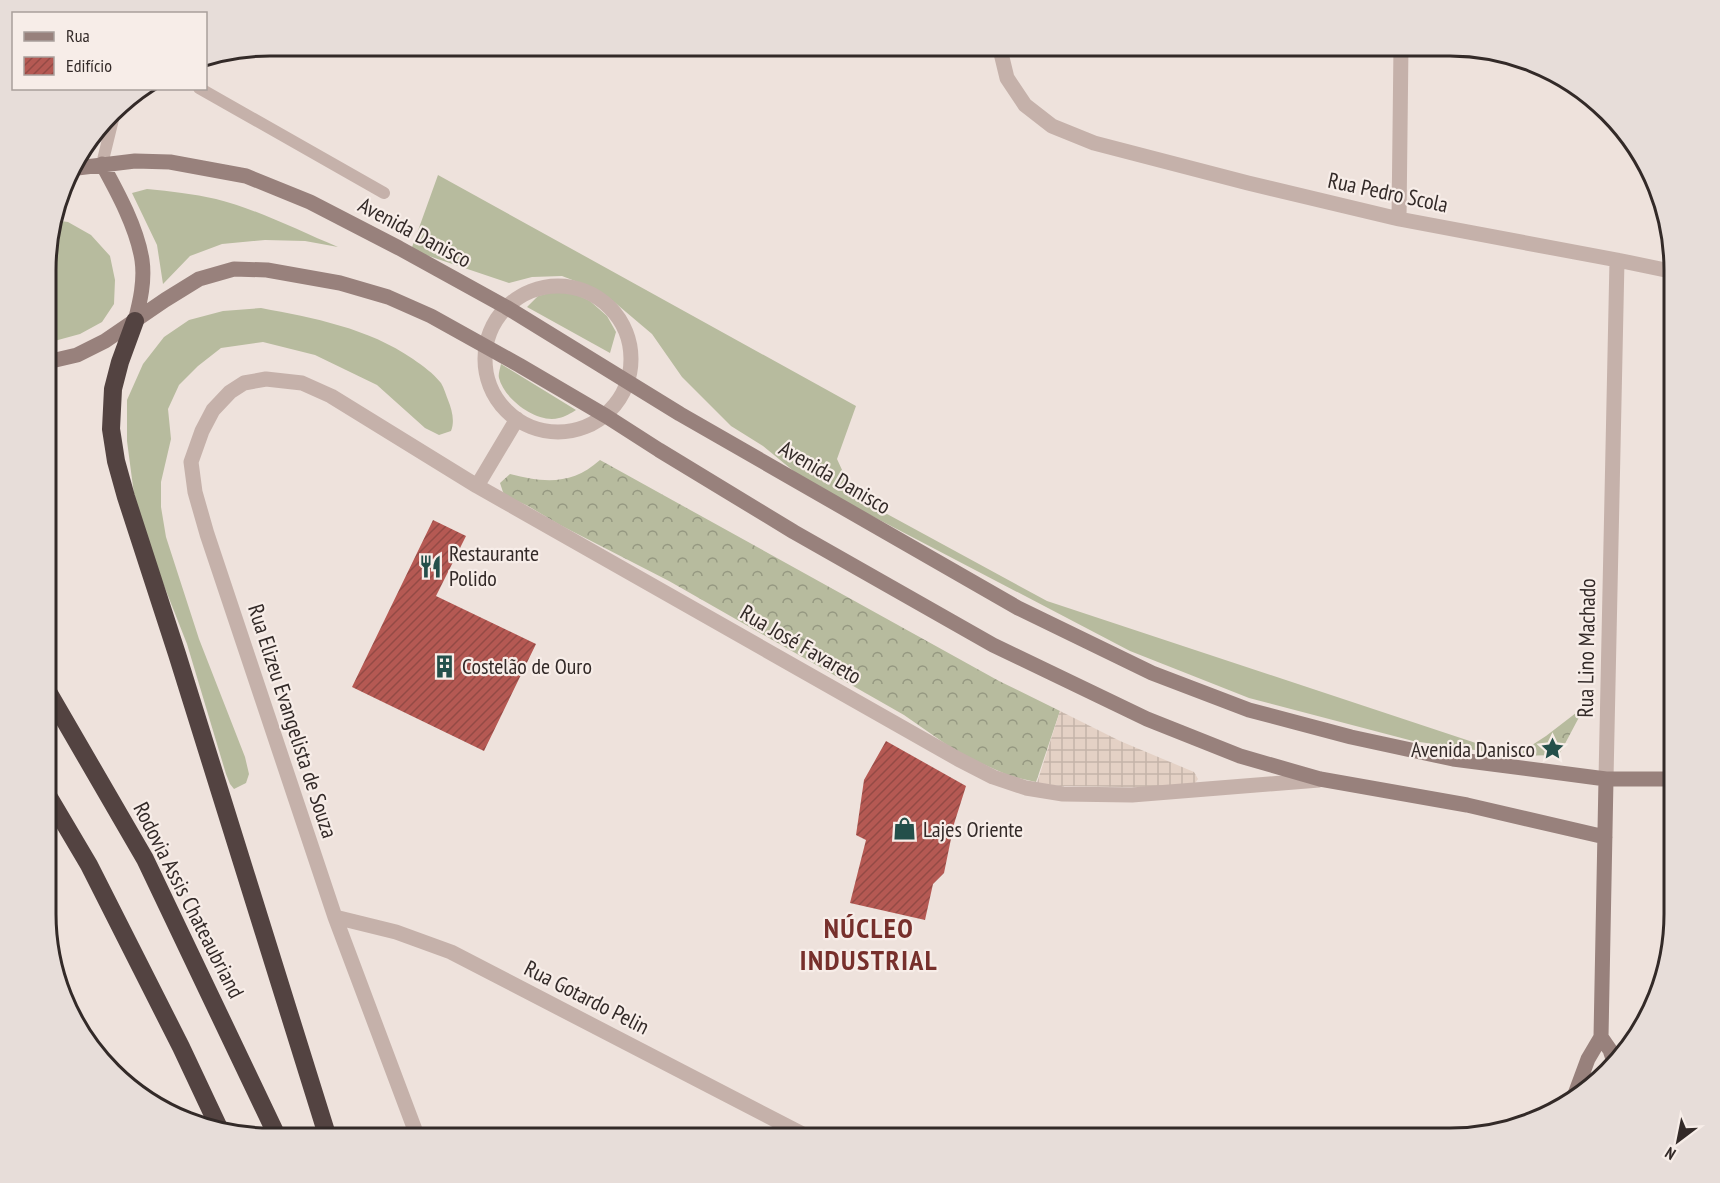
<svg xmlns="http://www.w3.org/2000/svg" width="1720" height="1183" viewBox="0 0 1720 1183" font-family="'PT Sans Narrow',sans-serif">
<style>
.grass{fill:#b7bb9e}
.forest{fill:url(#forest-crowns)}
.plaza{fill:url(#plaza-grid)}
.building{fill:url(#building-hatch)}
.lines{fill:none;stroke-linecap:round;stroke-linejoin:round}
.lane{stroke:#c5b1aa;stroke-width:12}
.street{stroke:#c5b1aa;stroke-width:15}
.secondary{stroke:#98817c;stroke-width:15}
.highway{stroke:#534341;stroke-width:18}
.labels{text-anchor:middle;stroke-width:4.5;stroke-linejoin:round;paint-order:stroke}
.street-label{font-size:22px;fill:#332a28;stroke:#f7ede8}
.poi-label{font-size:22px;fill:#332a28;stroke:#f7ede8;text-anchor:start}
.district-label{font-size:28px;font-weight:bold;letter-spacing:1.5px;fill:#77302c;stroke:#f7ede8}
.rim{fill:none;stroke:#332a28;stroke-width:3}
</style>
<defs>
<pattern id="forest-crowns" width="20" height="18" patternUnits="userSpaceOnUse" patternTransform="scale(1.5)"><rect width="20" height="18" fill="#b7bb9e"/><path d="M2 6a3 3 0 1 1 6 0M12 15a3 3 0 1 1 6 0" fill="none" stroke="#959881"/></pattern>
<pattern id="plaza-grid" width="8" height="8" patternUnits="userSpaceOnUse" patternTransform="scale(1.5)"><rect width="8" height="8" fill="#e4d1c5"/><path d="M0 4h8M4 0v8" fill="none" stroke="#c4b4a9"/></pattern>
<pattern id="building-hatch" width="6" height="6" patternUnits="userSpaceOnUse" patternTransform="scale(1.5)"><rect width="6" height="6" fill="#b55953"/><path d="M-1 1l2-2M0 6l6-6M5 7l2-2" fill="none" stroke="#944a45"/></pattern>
</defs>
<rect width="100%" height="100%" fill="#eee2dc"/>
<path class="grass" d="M438 175 856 406 837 459 854 496 1047 601 1515 756 1413 741 1249 698 1130 651 807 482 763 446 731 426 682 377 652 334 613 301 588 286 562 276 532 277 509 283 411 250Z
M147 189C171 191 193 194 216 199 257 209 299 231 338 247L305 241 265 240 222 244 190 256 163 284 157 245 132 193Z
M53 220 68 222 91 235 110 256 115 280 114 304 102 322 80 334 47 343V241Z
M553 292 573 293 590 301 607 316 616 332 610 353 527 307 538 296Z
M261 308C314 318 368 328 413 359 423 366 433 373 441 383 444 388 446 395 448 400 452 410 455 421 451 431L439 435 425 428 377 385 315 355 263 342 221 348 198 366 179 385 168 409 171 439 161 482V507L166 537 199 639 245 757 249 774 246 783 234 789 230 784 226 774 187 644 137 517 127 441V400L143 364 164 337 189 320 223 311Z
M501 364 576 410C571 413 565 417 559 418 537 424 504 399 499 378 498 374 500 369 501 364Z"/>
<path class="forest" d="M600 460 999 681 1060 711 1036 782 1010 776 960 754 904 715 669 581 560 525 528 506 504 495 500 483 510 474C545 483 572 485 600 460Z
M1585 706 1559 755 1515 756 1546 736Z"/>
<path class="plaza" d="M1060 711 1120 741 1194 772 1198 779 1193 786 1177 788 1061 786 1037 783Z"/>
<path class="building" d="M433 520 466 536 436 596 536 644 484 751 352 687Z
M886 741 966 786 954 824 944 873 933 884 925 920 850 903 866 840 856 835 864 780Z"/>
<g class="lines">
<path class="lane" d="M199 88 384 193
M102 164 116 107"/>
<path class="street" d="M999 45 1007 78 1025 105 1052 126 1094 143 1248 183 1399 219 1617 260 1675 272
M1399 219 1401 45
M485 359a73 73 0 1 1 146 0a73 73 0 1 1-146 0Z
M477 486 517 419
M1606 779 1617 260
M335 917 396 932 451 952 810 1138
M418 1138 335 917 207 534 195 492 191 462 202 431 213 410 230 392 244 383 266 379 302 383 331 396 477 486 958 759 993 777 1026 788 1063 794 1132 795 1319 780"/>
<path class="secondary" d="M102 164C118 193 137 228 142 260 145 281 140 302 135 321
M69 169 135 161 170 162 246 176 310 202 399 248 506 307 680 414 1018 608 1152 673 1249 710 1351 737 1453 759 1606 779H1675
M47 362 77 355 105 341 165 300 199 279 234 269 267 270 340 283 388 297 431 316 519 365 606 416 659 450 794 532 993 645 1147 719 1240 756 1320 779 1467 805 1605 837
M1601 1037 1610 1050 1614 1062
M1575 1094 1588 1059 1601 1037 1606 779"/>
<path class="highway" d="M135 321 120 362 113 389 111 429 116 461 126 497 177 654 328 1138
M47 690 145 859 278 1138
M47 794 89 865 181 1047 220 1130"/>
</g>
<defs>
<symbol id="restaurant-bare" viewBox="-9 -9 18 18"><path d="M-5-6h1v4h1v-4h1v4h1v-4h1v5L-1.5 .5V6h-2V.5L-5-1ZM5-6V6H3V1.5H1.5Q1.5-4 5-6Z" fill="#244f4a" stroke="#f7ede8" stroke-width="2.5" paint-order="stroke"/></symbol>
<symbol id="building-bare" viewBox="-9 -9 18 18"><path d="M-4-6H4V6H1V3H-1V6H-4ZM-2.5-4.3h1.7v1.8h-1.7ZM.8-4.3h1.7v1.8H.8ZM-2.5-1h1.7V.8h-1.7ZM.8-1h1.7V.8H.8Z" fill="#244f4a" stroke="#f7ede8" stroke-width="2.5" paint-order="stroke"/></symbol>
<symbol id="sight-bare" viewBox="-9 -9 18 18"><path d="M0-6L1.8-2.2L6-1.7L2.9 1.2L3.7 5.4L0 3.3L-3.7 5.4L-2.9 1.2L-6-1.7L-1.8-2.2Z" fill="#244f4a" stroke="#f7ede8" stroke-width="2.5" paint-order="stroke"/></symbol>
<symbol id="shop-bare" viewBox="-9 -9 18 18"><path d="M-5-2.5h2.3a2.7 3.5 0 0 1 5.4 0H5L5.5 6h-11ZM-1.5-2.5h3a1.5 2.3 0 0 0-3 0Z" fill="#244f4a" stroke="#f7ede8" stroke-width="2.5" paint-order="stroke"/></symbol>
</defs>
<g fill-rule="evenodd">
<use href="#restaurant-bare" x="414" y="550" width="33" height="33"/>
<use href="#building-bare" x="428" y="650" width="33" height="33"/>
<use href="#sight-bare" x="1536" y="732" width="33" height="33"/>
<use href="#shop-bare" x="888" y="812" width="33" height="33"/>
</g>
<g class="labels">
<g class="street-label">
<text transform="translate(1388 192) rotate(12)" y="8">Rua Pedro Scola</text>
<text transform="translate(415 232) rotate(28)" y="8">Avenida Danisco</text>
<text transform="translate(835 477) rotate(30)" y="8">Avenida Danisco</text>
<text transform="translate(801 644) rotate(30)" y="8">Rua José Favareto</text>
<text transform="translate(1586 648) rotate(-89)" y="8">Rua Lino Machado</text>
<text transform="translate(293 721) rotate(72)" y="8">Rua Elizeu Evangelista de Souza</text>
<text transform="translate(189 900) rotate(63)" y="8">Rodovia Assis Chateaubriand</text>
<text transform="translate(587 997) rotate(27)" y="8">Rua Gotardo Pelin</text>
</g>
<g class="poi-label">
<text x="449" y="561">Restaurante<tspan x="449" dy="25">Polido</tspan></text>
<text x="462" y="674">Costelão de Ouro</text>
<text x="1535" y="757" text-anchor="end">Avenida Danisco</text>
<text x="923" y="837">Lajes Oriente</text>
</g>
<g class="district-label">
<text x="869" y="938">NÚCLEO<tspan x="869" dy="32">INDUSTRIAL</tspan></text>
</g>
</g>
<path d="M0 0H1720V1183H0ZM270 56H1450A214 214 0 0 1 1664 270V914A214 214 0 0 1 1450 1128H270A214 214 0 0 1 56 914V270A214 214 0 0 1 270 56Z" fill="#e7ddd9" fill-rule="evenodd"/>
<path class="rim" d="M270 56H1450A214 214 0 0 1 1664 270V914A214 214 0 0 1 1450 1128H270A214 214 0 0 1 56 914V270A214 214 0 0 1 270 56Z"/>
<rect x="12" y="12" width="195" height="78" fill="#f7ede8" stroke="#a99f9b" stroke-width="1.5"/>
<rect x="24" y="32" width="30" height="9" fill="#98817c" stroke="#a99f9b" stroke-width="1.5"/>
<text x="66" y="42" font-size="18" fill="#332a28">Rua</text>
<rect x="24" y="57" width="30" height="18" fill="url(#building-hatch)" stroke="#a99f9b" stroke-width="1.5"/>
<text x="66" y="72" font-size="18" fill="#332a28">Edifício</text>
<g transform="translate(1678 1141) rotate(212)" stroke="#f7ede8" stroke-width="4.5" paint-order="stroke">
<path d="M0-4.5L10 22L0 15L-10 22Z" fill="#332a28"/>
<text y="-9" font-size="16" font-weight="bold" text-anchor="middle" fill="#332a28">N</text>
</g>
</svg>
